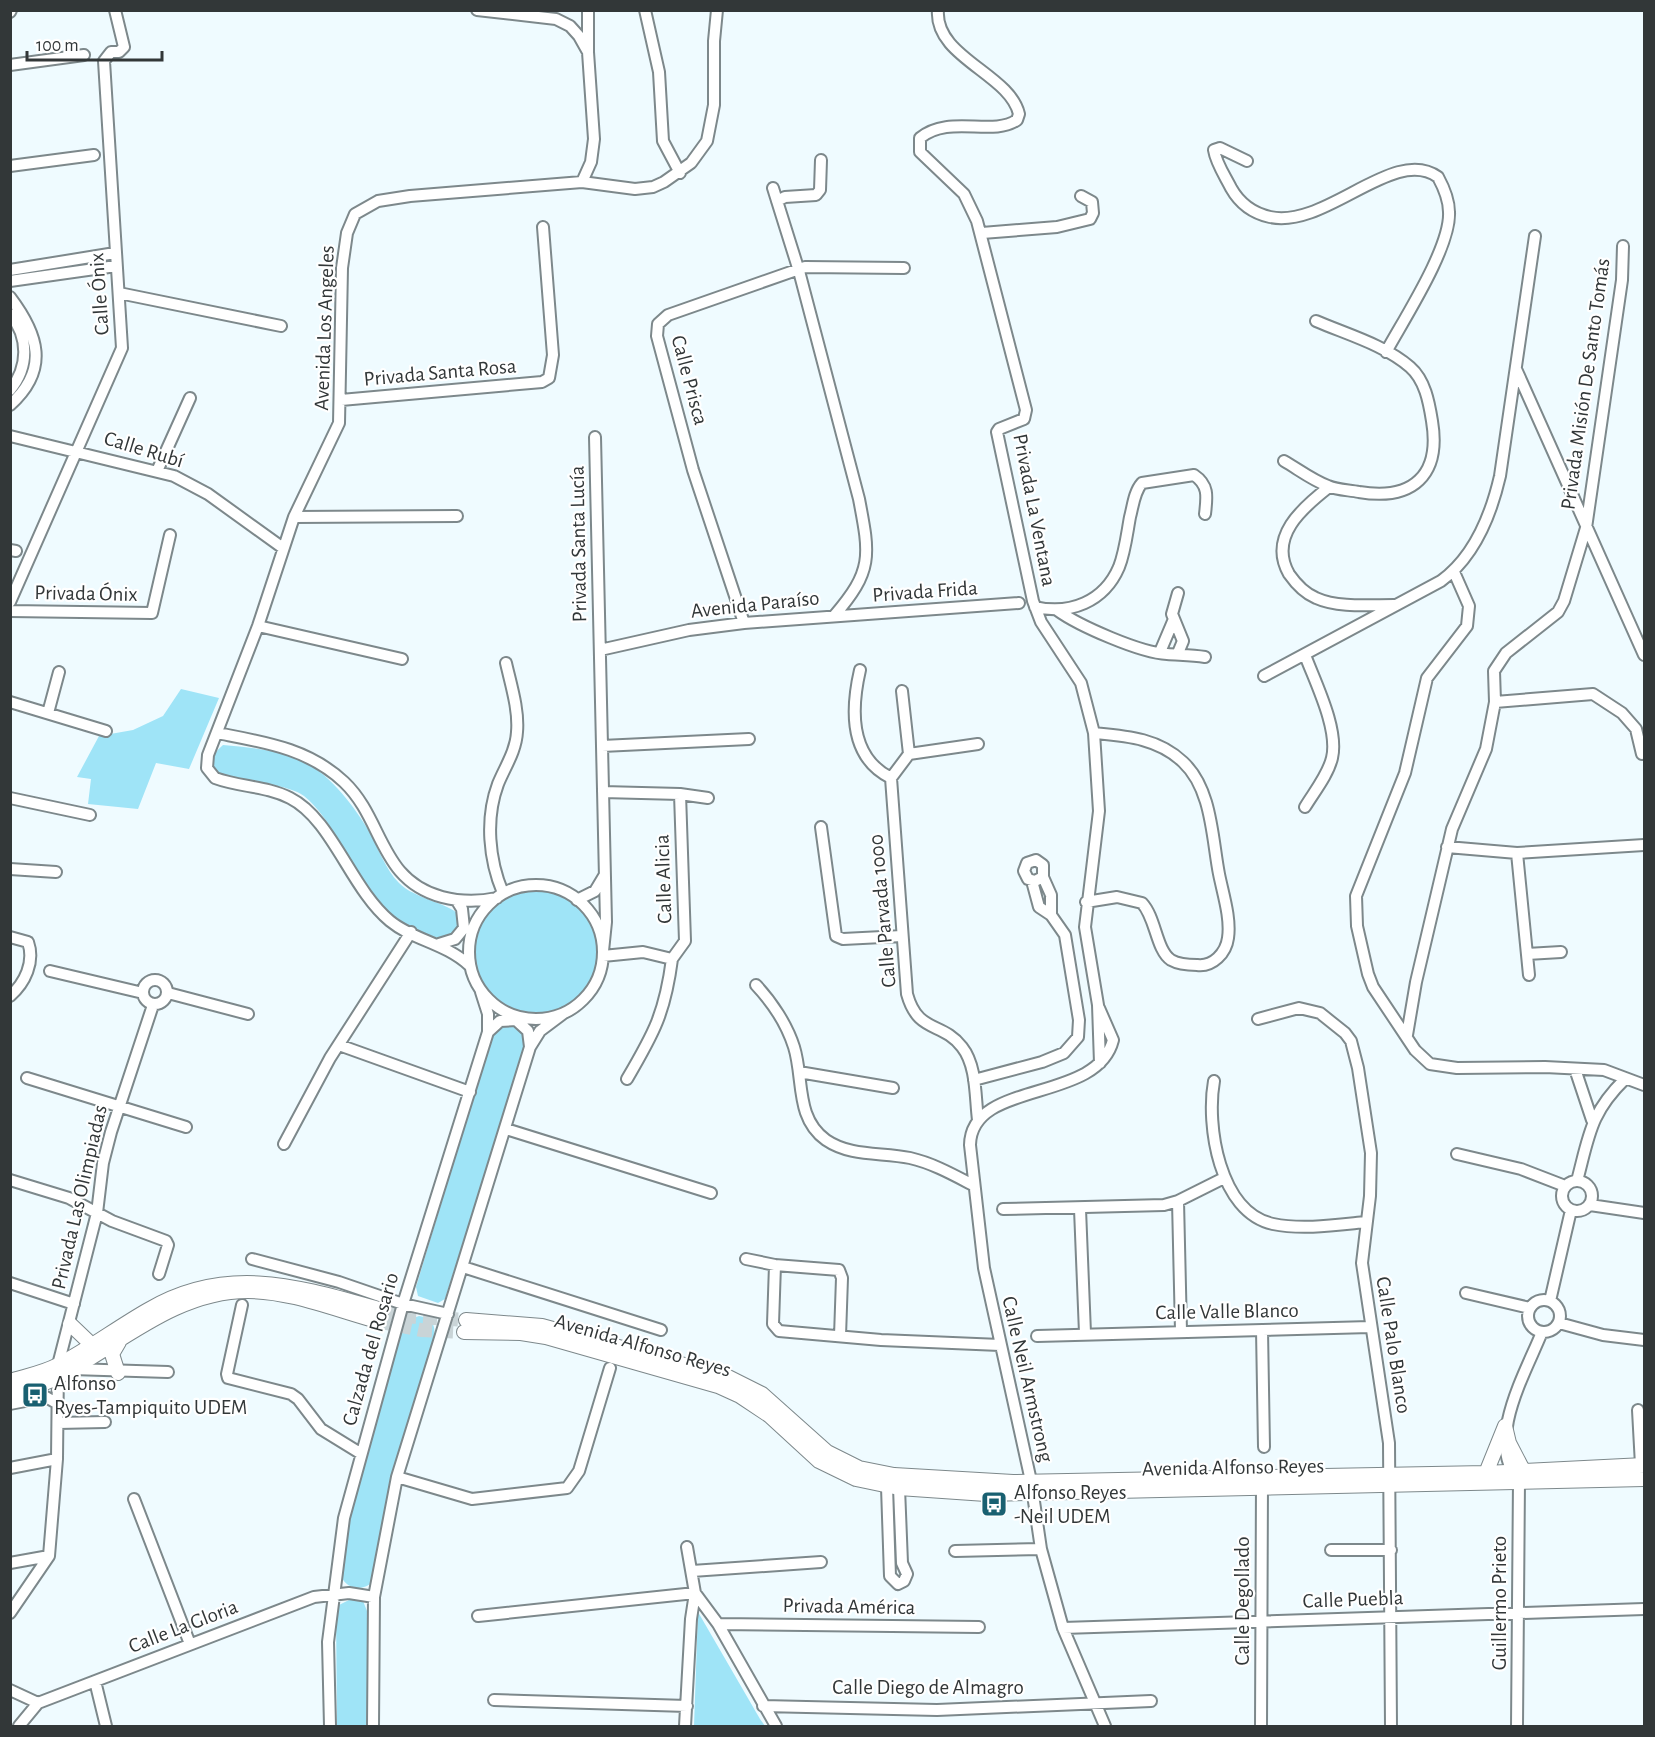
<svg xmlns="http://www.w3.org/2000/svg" width="1655" height="1737" viewBox="0 0 1655 1737" font-family="'Alegreya Sans',sans-serif">
<style>
.green{fill:#9fe4f7}
.lines{fill:none;stroke-linecap:round;stroke-linejoin:round}
.major-tunnel{stroke:#c9d4d7;stroke-width:14;stroke-dasharray:14 7;stroke-linecap:butt}
.minor-casing{stroke:#7d888b;stroke-width:14}
.major-casing{stroke:#7d888b;stroke-width:16}
.minor{stroke:#fff;stroke-width:10}
.major{stroke:#fff;stroke-width:14}
.labels{text-anchor:middle;stroke-width:4.5;stroke-linejoin:round;paint-order:stroke}
.street-label{font-size:21px;fill:#323738;stroke:#fff}
.poi-label{font-size:21px;fill:#323738;stroke:#fff;text-anchor:start}
</style>
<rect width="100%" height="100%" fill="#effbff"/>
<path class="green" d="M181 689 219 698 189 769 156 763 138 809 88 804 91 779 77 777 99 736 133 730 163 716Z
M223 745C245 747 269 749 291 756 324 766 352 803 369 831 378 847 385 869 399 883 414 899 452 903 462 918L458 932 445 940C411 931 383 914 363 884 342 854 333 820 304 796 289 784 238 781 215 771 210 759 213 754 223 745Z
M474 952a62 62 0 1 1 124 0a62 62 0 1 1-124 0Z
M515 1024 522 1029 525 1046 445 1299 438 1303 418 1296 416 1287 493 1031 498 1026Z
M419 1316C432 1318 436 1325 434 1337L386 1502 374 1581C363 1592 347 1590 341 1576L354 1493 405 1321Z
M351 1599 363 1601 369 1616 370 1726H337L336 1611 337 1606Z
M698 1612 760 1719 765 1726H694Z"/>
<g class="lines">
<path class="major-tunnel" d="M382 1310 404 1316 466 1320
M377 1321 421 1330 464 1332"/>
<defs>
<path id="minor" d="M477 10 556 19 570 26 579 36 588 52 594 139 591 162 582 182
M645 10 659 72 663 141 680 173
M938 10C934 57 1010 74 1019 114L1017 120C992 137 949 114 920 138V152L964 194 977 221 1026 410 1024 419 999 429 997 432 1033 601 1041 622 1081 683 1094 733 1099 811 1085 927 1098 1005 1100 1063
M10 12 11 10
M588 52V10
M10 65 84 55
M1247 161 1220 148 1214 150C1216 163 1225 176 1231 188 1240 204 1252 213 1270 217 1326 229 1394 145 1438 177 1444 188 1449 199 1449 212 1451 247 1404 319 1386 352
M10 166 94 155
M773 188 799 271 859 499C870 556 873 571 834 616
M777 201 785 197 816 195 820 190 821 160
M982 233 1057 227 1090 219 1093 213 1092 202 1081 196
M10 270 115 253
M10 281 116 266
M119 293 281 326
M10 297C38 334 50 369 10 405
M10 314C29 337 29 367 10 390
M1516 369 1644 655
M341 400 542 382 549 378 553 355 543 227
M10 436 174 476 208 494 283 548
M595 437 606 922 603 951
M1284 461C1298 469 1312 480 1328 486 1337 490 1349 490 1359 492 1413 501 1441 475 1432 421 1429 402 1425 380 1410 367 1385 345 1346 334 1316 321
M158 469 190 398
M1329 487C1302 508 1268 537 1289 574 1296 584 1304 593 1316 598 1338 608 1369 605 1394 605
M294 517 457 516
M10 550 16 551
M1454 572 1469 606 1467 626 1427 678 1405 773 1356 896 1357 926 1368 974 1373 987 1415 1050 1430 1064 1457 1068 1545 1067 1604 1070 1644 1085
M10 602 122 348 104 61 111 52H119L124 47 115 10
M1035 607C1070 615 1104 602 1119 567 1125 552 1127 533 1130 517 1133 506 1134 492 1142 483L1194 475C1209 485 1207 497 1205 514
M1057 610C1079 626 1141 653 1167 654 1180 655 1192 655 1205 657
M10 611 152 613 170 535
M744 623 693 470 657 336 658 324 668 315 805 267 904 268
M258 626 402 659
M600 650 689 630 744 623 1019 603
M1160 652 1174 619
M1178 653 1183 641 1172 614 1178 593
M1305 655C1315 682 1339 729 1332 758 1328 775 1314 792 1305 807
M860 670C851 709 849 757 891 778
M1264 676 1441 581C1474 557 1491 515 1500 476L1535 236
M902 691 909 754
M10 702 106 731
M1495 702 1593 694 1622 713 1636 729 1642 754
M48 713 59 672
M217 733C263 742 308 748 344 782 384 820 379 880 442 897 461 902 478 902 497 898
M602 746 749 739
M891 778 907 994C918 1034 942 1021 962 1047 977 1066 975 1097 978 1120
M891 778 909 754 978 744
M603 792 680 794 708 798
M10 798 90 815
M821 827 836 936 843 939 902 936
M1447 847 1517 853 1644 845
M1517 853 1529 975
M10 869 56 872
M1032 881 1039 907 1051 915
M469 952a67 67 0 1 1 134 0a67 67 0 1 1-134 0Z
M503 893C489 860 485 819 498 784 505 767 516 751 517 732 519 710 511 685 506 663
M577 900 595 891 604 876
M1086 902 1117 897 1142 903C1156 918 1156 950 1171 960 1178 964 1189 965 1197 965 1213 967 1226 953 1228 938 1231 918 1223 894 1219 874 1212 838 1212 789 1183 762 1158 738 1126 736 1094 733
M10 937 28 942C35 962 25 983 10 996
M439 944 455 939 464 928 462 909 457 901
M1527 954 1561 952
M603 956 643 952 672 959
M672 959 685 941 680 794
M469 965C445 943 413 940 390 921 351 889 332 819 290 798 267 786 239 787 215 778L207 768 208 755 258 626 294 517 339 423 342 268 347 233 355 214 378 201 410 196 582 182 635 189 653 187 664 182 691 163 707 141 714 105V41L717 10
M50 971 143 993
M143 992a12 12 0 1 1 24 0a12 12 0 1 1-24 0Z
M756 985C772 1002 787 1025 794 1047 804 1079 795 1118 826 1140 851 1157 881 1152 910 1158 932 1163 952 1174 973 1185
M168 993 248 1014
M1099 1008 1113 1040C1097 1104 971 1079 970 1145L984 1268 1031 1481 1041 1549 1063 1628 1105 1726
M1258 1019 1299 1008 1320 1013 1345 1033 1351 1041 1358 1068 1371 1153 1370 1196 1362 1263 1389 1443 1391 1726
M488 1032 500 1021 516 1020 528 1031 530 1047
M1407 1035 1416 982 1452 829 1486 749 1495 702 1494 671 1506 653 1558 612 1564 601 1586 528 1622 280 1623 246
M339 1045 470 1092
M1575 1069 1592 1120
M799 1072 893 1088
M27 1078 186 1127
M627 1079C654 1033 665 1013 672 959
M974 1080 1042 1062 1064 1053 1078 1037 1079 1020 1065 935 1051 915V895L1043 877V865L1036 860 1027 863 1024 871 1028 879 1035 881 1043 877
M1214 1081C1206 1125 1219 1212 1273 1224 1302 1230 1336 1225 1366 1222
M506 1129 711 1193
M284 1144 330 1058 411 932
M1457 1154 1521 1169 1565 1186
M10 1180 69 1198 112 1221 166 1241 168 1245 159 1274
M1562 1196a15 15 0 1 1 30 0a15 15 0 1 1-30 0Z
M1577 1181C1589 1136 1590 1113 1625 1079
M1178 1201 1181 1331
M1590 1205 1644 1213
M1003 1209 1164 1205 1178 1201 1224 1178
M1080 1209 1085 1333
M252 1259 339 1282 403 1304 448 1314
M746 1259 775 1265 839 1270 842 1278 840 1336
M775 1265 773 1324 779 1331 881 1340 1000 1345
M463 1267 661 1330
M10 1283 74 1304
M1466 1293 1530 1308
M1528 1316a16 16 0 1 1 32 0a16 16 0 1 1-32 0Z
M1550 1301 1571 1210
M242 1305 227 1374 228 1378 291 1394 298 1399 321 1429 360 1453
M1559 1323 1603 1335 1644 1340
M1262 1330 1264 1447
M1037 1336 1370 1327
M72 1369 168 1372
M10 1404 46 1397 58 1404
M1638 1410 1641 1465
M58 1423 105 1422
M10 1468 57 1459
M397 1477 472 1499 567 1488 579 1471 610 1368
M887 1487 890 1576 898 1584 904 1581 907 1574 902 1563 899 1488
M134 1499 190 1644
M687 1547 695 1593 718 1624 776 1726
M1331 1550H1391
M955 1551 1041 1549
M10 1563 49 1556
M692 1571 821 1562
M10 1613 49 1556 57 1459 58 1365 97 1213 103 1163 111 1132 153 1005
M478 1616 695 1593 691 1619 685 1726
M718 1624 979 1627
M1063 1628 1644 1609
M95 1681 106 1726
M10 1690 38 1703 314 1597 349 1593 374 1597
M494 1700 687 1706
M763 1706 937 1710 1151 1701
M19 1726 38 1703
M330 1726 328 1642 344 1518 403 1304 488 1032V1014L481 992
M373 1726 374 1597 397 1477 530 1047 540 1031 564 1013
M1261 1726 1262 1481
M1517 1726 1519 1480C1484 1443 1526 1372 1542 1332"/>
<path id="major" d="M466 1320 542 1326 728 1377 762 1394 827 1452 859 1468 894 1475 1013 1482 1486 1473 1644 1465
M70 1324 92 1345
M464 1332 521 1333 546 1337 718 1386 740 1396 770 1416 819 1461 856 1479 899 1488 986 1494 1644 1479
M118 1373 112 1354 119 1342
M10 1381C26 1376 43 1373 58 1365 89 1349 118 1327 148 1310 228 1263 300 1287 382 1310
M10 1394C27 1389 43 1385 58 1377 119 1345 175 1291 248 1291 291 1291 336 1310 377 1321
M1505 1426 1509 1443 1523 1470
M1486 1473 1505 1426"/>
</defs>
<use href="#minor" class="minor-casing"/>
<use href="#major" class="major-casing"/>
<use href="#minor" class="minor"/>
<use href="#major" class="major"/>
</g>
<defs>
<symbol id="bus-square" viewBox="-11 -11 22 22"><rect x="-9" y="-9" width="18" height="18" rx="4" fill="#196071" stroke="#fff"/><path d="M-5-6H5V4H4V6H2V4H-2V6H-4V4H-5ZM-3.5-4V0h7V-4ZM-3.5 1.2v1.5H-2V1.2ZM2 1.2v1.5H3.5V1.2Z" fill="#fff"/></symbol>
</defs>
<g fill-rule="evenodd">
<use href="#bus-square" x="20" y="1380" width="30" height="30"/>
<use href="#bus-square" x="979" y="1489" width="30" height="30"/>
</g>
<g class="labels">
<g class="street-label">
<text transform="translate(99 294) rotate(-94)" y="7">Calle Ónix</text>
<text transform="translate(324 328) rotate(-88)" y="7">Avenida Los Angeles</text>
<text transform="translate(440 372) rotate(-5)" y="7">Privada Santa Rosa</text>
<text transform="translate(690 380) rotate(75)" y="7">Calle Prisca</text>
<text transform="translate(1585 384) rotate(-82)" y="7">Privada Misión De Santo Tomás</text>
<text transform="translate(144 449) rotate(17)" y="7">Calle Rubí</text>
<text transform="translate(1035 510) rotate(79)" y="7">Privada La Ventana</text>
<text transform="translate(578 544) rotate(-91)" y="7">Privada Santa Lucía</text>
<text transform="translate(925 591) rotate(-4)" y="7">Privada Frida</text>
<text transform="translate(86 593) rotate(1)" y="7">Privada Ónix</text>
<text transform="translate(755 604) rotate(-6)" y="7">Avenida Paraíso</text>
<text transform="translate(663 879) rotate(-92)" y="7">Calle Alicia</text>
<text transform="translate(882 911) rotate(-95)" y="7">Calle Parvada 1000</text>
<text transform="translate(79 1197) rotate(-77)" y="7">Privada Las Olimpiadas</text>
<text transform="translate(1227 1311) rotate(-1)" y="7">Calle Valle Blanco</text>
<text transform="translate(643 1345) rotate(16)" y="7">Avenida Alfonso Reyes</text>
<text transform="translate(1394 1345) rotate(81)" y="7">Calle Palo Blanco</text>
<text transform="translate(370 1349) rotate(-74)" y="7">Calzada del Rosario</text>
<text transform="translate(1028 1379) rotate(77)" y="7">Calle Neil Armstrong</text>
<text transform="translate(1233 1467) rotate(-1)" y="7">Avenida Alfonso Reyes</text>
<text transform="translate(1353 1599) rotate(-2)" y="7">Calle Puebla</text>
<text transform="translate(1242 1601) rotate(-90)" y="7">Calle Degollado</text>
<text transform="translate(1499 1603) rotate(-90)" y="7">Guillermo Prieto</text>
<text transform="translate(849 1606) rotate(1)" y="7">Privada América</text>
<text transform="translate(183 1626) rotate(-21)" y="7">Calle La Gloria</text>
<text x="928" y="1694">Calle Diego de Almagro</text>
</g>
<g class="poi-label">
<text x="54" y="1390">Alfonso<tspan x="54" dy="24">Ryes-Tampiquito UDEM</tspan></text>
<text x="1014" y="1499">Alfonso Reyes<tspan x="1014" dy="24">-Neil UDEM</tspan></text>
</g>
</g>
<rect width="1655" height="1737" fill="none" stroke="#323738" stroke-width="24"/>
<path d="M27 51v9h135v-9" fill="none" stroke="#323738" stroke-width="3"/>
<text x="36" y="51" font-size="18" fill="#323738" stroke="#ffffff" stroke-width="4.5" paint-order="stroke">100 m</text>
</svg>
